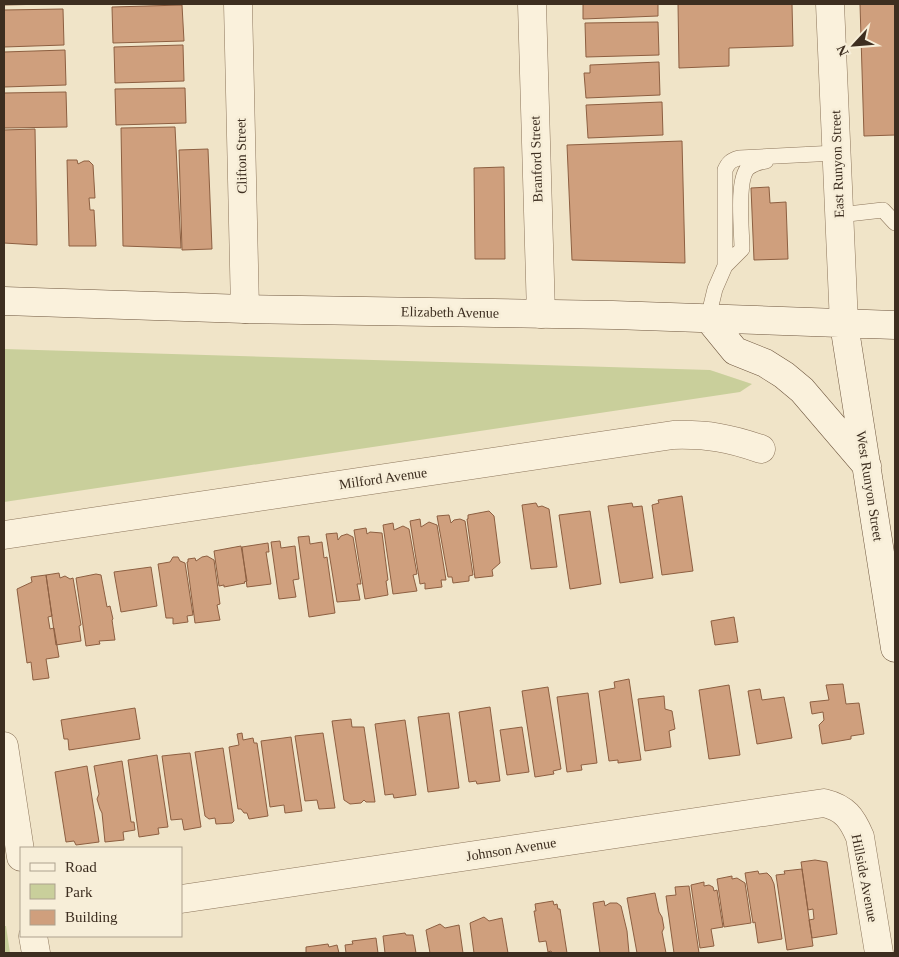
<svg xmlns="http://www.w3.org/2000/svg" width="899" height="957" viewBox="0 0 899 957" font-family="Georgia,serif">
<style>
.green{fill:#c9cf9b}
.building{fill:#cf9f7d;stroke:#8d5f41}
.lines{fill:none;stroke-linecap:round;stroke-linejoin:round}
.service-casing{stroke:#8d765c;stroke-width:16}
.minor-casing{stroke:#8d765c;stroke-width:29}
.tertiary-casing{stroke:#8d765c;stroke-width:29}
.secondary-casing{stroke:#6f573f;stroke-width:29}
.service{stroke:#faf1dc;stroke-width:15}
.minor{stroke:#faf1dc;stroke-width:28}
.tertiary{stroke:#faf1dc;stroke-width:28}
.secondary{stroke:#faf1dc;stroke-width:28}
.labels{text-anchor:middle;stroke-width:5;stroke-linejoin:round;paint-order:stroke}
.street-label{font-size:14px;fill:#3d2e20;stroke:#f7eed8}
</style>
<rect width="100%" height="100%" fill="#f0e4c8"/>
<path class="green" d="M4 349 710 370 752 384 740 392 4 502Z
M4 926H6L10 953H4Z"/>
<path class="building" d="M4 4H48L4 5Z
M583 4H658V16L583 19Z
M678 4H792L793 46 729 48V66L679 68Z
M860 4H895V135L864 136Z
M182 5 184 41 113 43 112 7Z
M63 9 64 45 4 47V10Z
M658 22 659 55 586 57 585 23Z
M183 45 184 81 115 83 114 47Z
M65 50 66 85 4 87V52Z
M659 62 660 95 586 98 584 73H590V65Z
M185 88 186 123 116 125 115 89Z
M66 92 67 127 4 128V93Z
M662 102 663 135 588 138 586 105Z
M175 127 181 248 123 246 121 128Z
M35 129 37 245 4 243V130Z
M682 141 685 263 572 260 567 145Z
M208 149 212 249 182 250 179 150Z
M67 160H77L78 164 84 161H89L93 165 95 198H89L90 210H94L96 246H69Z
M504 167 505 259H475L474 168Z
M769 187 770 203 786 202 788 259 754 260 751 188Z
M682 496 693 571 662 575 652 505 659 503 658 500Z
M536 503 538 507 542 506 549 509 557 567 531 569 522 505Z
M632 503 633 507 642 506 653 578 620 583 608 506Z
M489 511 494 516 500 563 492 570 493 576 475 578 467 519H468V515Z
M590 511 601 584 570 589 559 515Z
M449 515 451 523 454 520 460 519 465 521 473 575 469 576V581L453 583 452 577H448L437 516Z
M420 519 421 527 429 522 437 525 446 580H441L442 587 425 589V583L420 584 410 521Z
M393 523 394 530 403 526 409 529 417 574 413 575 417 591 393 594 383 525Z
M366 528 367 534 370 532 382 533 388 580 386 581 388 595 365 599 354 530Z
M337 533 338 540 341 536 347 534 353 537 361 584H357L360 600 337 602 326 534Z
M309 536 310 544 322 542 324 558 327 557 335 613 309 617 298 537Z
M280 541 281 548 295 546 299 579 293 580 296 597 279 599 271 542Z
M268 543 269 552H266L271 584 247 587 242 547Z
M241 546 247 581 244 582 245 583 224 587V585L219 586 214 551Z
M207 556 214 560 220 604 217 605 220 620 195 623 187 562H188V559L195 558 196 561 202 557Z
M173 557H178L180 561 185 563 193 615 187 616 188 622 173 624V618H166L158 564 170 562Z
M151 567 157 606 121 612 114 572Z
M59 573 60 578 65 576 70 579 73 578 81 625 79 626 81 641 56 645 46 575Z
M96 574 101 575 107 607 110 606 113 619 112 620 115 640 99 641 100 644 86 646 76 578Z
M46 575 52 616 48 617 50 629 54 628 59 657 46 659 49 678 33 680 31 662 27 663 17 589 32 582 31 577Z
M734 617 738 642 715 645 711 621Z
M629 679 641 760 618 763V760L609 761 599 691 615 688 614 682Z
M843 684 846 704 859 703 864 734 851 736V739L822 744 819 725 824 720 823 712 812 714 810 702 829 700 826 685Z
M729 685 740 755 709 759 699 690Z
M548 687 561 769 553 771 554 774 535 777 522 691Z
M760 689 762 700 784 697 792 738 757 744 748 691Z
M588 693 597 763 581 765 582 770 567 772 557 697Z
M664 696 665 709 672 711 675 729 669 731 671 747 645 751 638 699Z
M490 707 500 781 477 784 476 781 469 782 459 712Z
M135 708 140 739 69 750 68 739H64L61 720Z
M449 713 459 788 428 792 418 717Z
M351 719 352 727H364L375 802H366L364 800 361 803 350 804 344 800 332 721Z
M405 720 416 795 394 798 393 794 385 795 375 724Z
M522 727 529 772 507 775 500 730Z
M242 733 243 740 253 738 254 743H257L268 816 249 819 247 813H244L241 809H238L229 747 239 745 237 734Z
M323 733 335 808 319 809 317 800 305 801 295 736Z
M291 737 302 811 285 813 284 805 270 807 261 741Z
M223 748 234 821 232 823 216 824 215 818 209 819 205 816 195 752Z
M190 753 201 827 184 830 182 819 171 820 162 756Z
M157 755 168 827 158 828 159 834 139 837 128 760Z
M122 761 131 822H134L135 830 123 832 124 840 105 842 102 813 100 809 97 799 99 794 94 766Z
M87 766 99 842 76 845 74 841 66 842 55 772Z
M815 860 827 862 837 934 812 938 809 920 814 919 813 909 808 910 801 862Z
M802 869 813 946 787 950 776 875 785 874 784 871Z
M758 871 759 874 767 873 771 877 774 884 782 939 758 943 755 922 753 923 745 873Z
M732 876V879L737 878 745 883 751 923 724 927 717 879Z
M704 882V886L709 885 713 887 714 891 717 890 723 927 711 929 714 946 700 948 691 885Z
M689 886 699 953H674L666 896 676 895 675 887Z
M655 893 659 912 662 917 664 928 662 932 666 953H637L627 898Z
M553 901 554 905 557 904 558 909H560L567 953H552L551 951 548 952 546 941 539 942 534 911H536L535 904Z
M604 901 605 906 610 903H617L621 906 627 931 629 953H600L593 903Z
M484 917 489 921 502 918 508 953H474L470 923Z
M440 924 445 928 459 925 463 953H430L426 930Z
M405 933 406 935H413L416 953H385L383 936Z
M376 938 378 953H346L345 945 353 944 352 941Z
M328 944 329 947 337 945 339 953H306V947Z"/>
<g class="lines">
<defs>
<path id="service" d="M839 215 883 210 895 223
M725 266 742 249C742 232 736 180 748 168 753 164 759 162 766 161
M708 318 715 289 725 266V170C728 163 731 160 739 158L836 153"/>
<path id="minor" d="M238 4 245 309
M532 4 541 314
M4 535 673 435C707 434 729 438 761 449
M181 899 824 803C845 808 852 818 860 837L879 953"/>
<path id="tertiary" d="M830 4 844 324
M4 746 21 857
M33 936 36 953"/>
<path id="secondary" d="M4 301 245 309 613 315 895 325
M708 318 735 351 765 363 784 375 802 390 867 466
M844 324 895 648"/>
</defs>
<use href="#service" class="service-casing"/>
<use href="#minor" class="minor-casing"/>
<use href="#tertiary" class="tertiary-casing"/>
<use href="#secondary" class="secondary-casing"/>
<use href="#service" class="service"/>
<use href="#minor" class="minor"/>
<use href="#tertiary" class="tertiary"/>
<use href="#secondary" class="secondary"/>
</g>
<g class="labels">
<g class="street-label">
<text transform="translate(241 156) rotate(-91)" y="5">Clifton Street</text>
<text transform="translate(536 159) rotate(-92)" y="5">Branford Street</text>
<text transform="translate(837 164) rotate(-92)" y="5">East Runyon Street</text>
<text transform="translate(450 312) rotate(1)" y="5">Elizabeth Avenue</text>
<text transform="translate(383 478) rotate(-8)" y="5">Milford Avenue</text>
<text transform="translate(870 486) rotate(81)" y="5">West Runyon Street</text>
<text transform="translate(511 849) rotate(-9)" y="5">Johnson Avenue</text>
<text transform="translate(865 878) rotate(79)" y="5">Hillside Avenue</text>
</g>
</g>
<rect width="899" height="957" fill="none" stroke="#3d2e20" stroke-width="10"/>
<rect x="20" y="847" width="162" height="90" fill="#f7eed8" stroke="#ada18e"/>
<rect x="30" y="863" width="25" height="8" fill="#faf1dc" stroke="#ada18e"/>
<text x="65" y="872" font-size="15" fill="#3d2e20">Road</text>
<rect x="30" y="884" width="25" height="15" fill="#c9cf9b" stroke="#ada18e"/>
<text x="65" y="897" font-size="15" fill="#3d2e20">Park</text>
<rect x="30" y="910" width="25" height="15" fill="#cf9f7d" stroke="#ada18e"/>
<text x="65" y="922" font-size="15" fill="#3d2e20">Building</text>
<g transform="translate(854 45) rotate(244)" stroke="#f7eed8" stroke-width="4" paint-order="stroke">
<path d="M0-4L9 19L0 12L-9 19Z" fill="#3d2e20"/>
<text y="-8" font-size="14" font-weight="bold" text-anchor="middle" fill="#3d2e20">N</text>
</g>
</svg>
